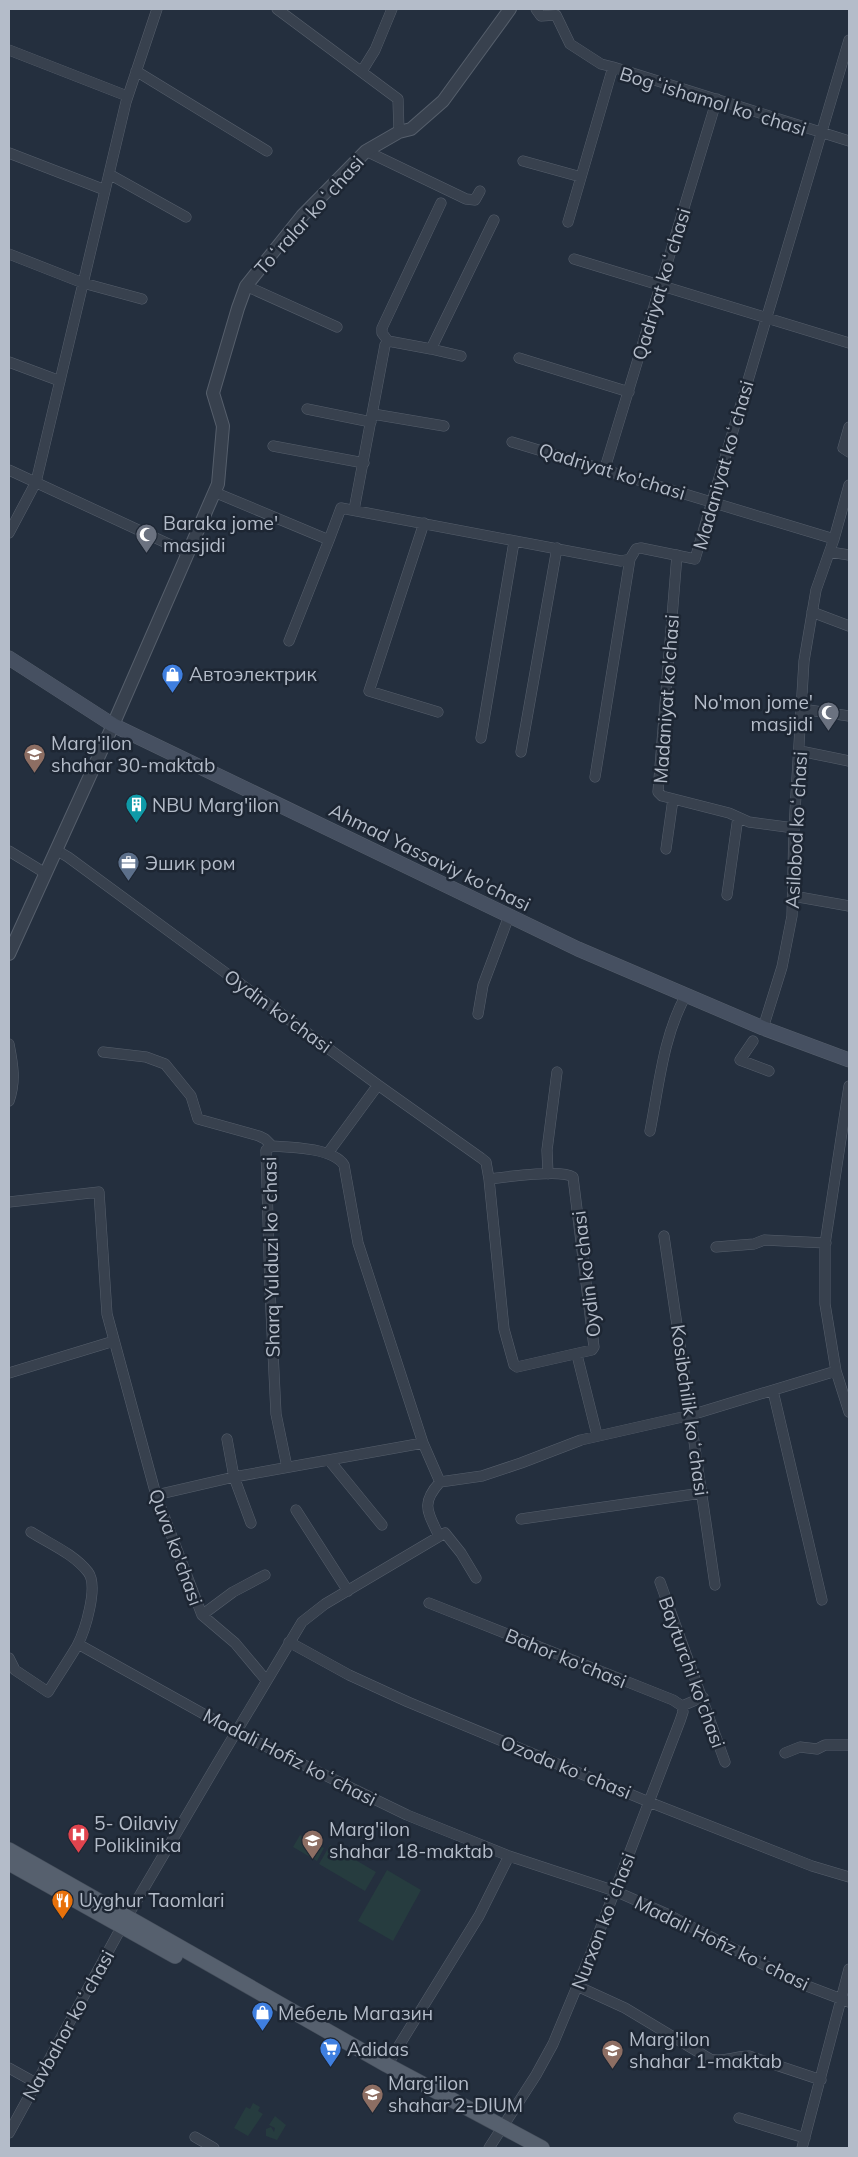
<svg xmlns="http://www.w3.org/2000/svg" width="858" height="2157" viewBox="0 0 858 2157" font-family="Mulish,sans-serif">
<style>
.green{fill:#263c3f}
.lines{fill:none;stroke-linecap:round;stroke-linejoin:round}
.minor-casing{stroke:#565f6c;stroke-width:11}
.tertiary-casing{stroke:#565f6c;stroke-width:14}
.secondary-casing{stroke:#565f6c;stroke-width:15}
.primary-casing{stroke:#414a57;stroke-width:16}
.minor{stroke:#38414e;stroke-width:10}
.tertiary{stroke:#38414e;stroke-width:12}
.secondary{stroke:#465061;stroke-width:14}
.primary{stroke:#56606e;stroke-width:15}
.labels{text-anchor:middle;stroke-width:5;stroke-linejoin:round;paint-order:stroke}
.street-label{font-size:19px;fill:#b4bcc9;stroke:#1d2633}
.poi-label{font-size:19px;fill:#b4bcc9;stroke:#1d2633;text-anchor:start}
</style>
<rect width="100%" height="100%" fill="#242f3e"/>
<path class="green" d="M300 1835 324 1848 317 1861 293 1847Z
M330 1845 376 1872 365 1891 319 1864Z
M387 1870 421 1890 393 1941 358 1921Z
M253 2103 260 2107 258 2111 263 2114 248 2136 234 2128 246 2107 250 2109Z
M275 2116 286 2125 277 2140 266 2136V2129L271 2127 274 2132 275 2128 269 2125Z"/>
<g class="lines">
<defs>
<path id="minor" d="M277 9 398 99 399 132
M536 9 541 16 556 15 570 44 601 64 613 67
M9 50 127 96
M136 71 267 151
M362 71 375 50 392 9
M366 151 466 199 475 200 480 191
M9 153 105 190
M523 161 581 177
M109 174 186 217
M568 222 613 67 849 141
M9 254 83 283 142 299
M574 259 849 343
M246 286 337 327
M388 341 382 333V328L441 203
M431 349 461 356
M519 358 629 392
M9 362 60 381
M307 409 371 422
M373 414 444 426
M849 427 843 448 849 452
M512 442 834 539
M273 446 364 463
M605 468 717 99
M9 470 188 553
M214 492 329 540 341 508 621 561 630 559 636 549 641 548 695 559 849 40
M354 510 385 345 388 341 431 349 494 220
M424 523 369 691 438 712
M9 533 36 482 126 102 157 9
M830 552 849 555
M677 555 658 792 662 796 729 813 749 822 794 828
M812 612 849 626
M289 641 329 540
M802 709 849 716
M481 738 514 542
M800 751 849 761
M521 752 557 548
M595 777 630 559
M666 849 673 799
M56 850 68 857 378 1085 481 1158 486 1162 489 1179 504 1329 514 1365 517 1367 592 1350 594 1347 573 1177C561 1169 505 1177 489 1179
M9 851 45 873
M727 895 738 817
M793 896 849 906
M478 1014 483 985 509 916
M763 1028 782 967 792 916 794 828 804 661 816 590 834 539 849 485
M753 1041 740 1060 769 1071
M9 1044C13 1064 16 1082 9 1101
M103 1052 146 1057 165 1064 191 1096 198 1119 259 1136 265 1139 272 1146
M849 1086 825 1244V1304L836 1371 849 1412
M650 1131C659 1086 663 1036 686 995
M328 1153 378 1085
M548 1174 547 1150 557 1072
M9 1202 99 1192 107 1314 156 1495 202 1615 235 1643 266 1680
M664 1236 715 1585
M716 1247 754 1244 764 1240 826 1243
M577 1355 597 1435
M9 1373 114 1341
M773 1391 822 1600
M227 1439 234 1477 251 1523
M329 1460 382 1525
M287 1467 276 1414 270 1290 266 1150 272 1146C291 1147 333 1148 344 1165L358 1243 423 1443
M156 1495 234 1477 423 1443 440 1482
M296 1510 348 1591
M521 1519 702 1493
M439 1536C428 1512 420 1504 440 1482L482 1476 521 1463 581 1440 691 1415 836 1371
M660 1582 725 1762
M429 1603 673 1700 682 1706 703 1697
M202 1615 233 1592 265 1575
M289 1642 349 1675 408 1702 649 1802 812 1866 849 1877
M78 1644 236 1732 407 1815 509 1856 615 1891 667 1914 799 1983 849 2002
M9 1658 15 1670 48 1692C58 1676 68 1661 77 1646 85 1631 99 1586 88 1572 74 1554 50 1544 31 1532
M785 1753 800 1747 817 1749 825 1745H849
M577 1986 625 2008 710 2059C723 2063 735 2056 749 2056L821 2080
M387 2065 479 1916 509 1856
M9 2068 36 2083
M739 2118 805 2138
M9 2133 127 1917 217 1764 302 1622 325 1604 445 1533 461 1553 476 1578
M195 2137 214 2148
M489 2148 536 2075 553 2044 591 1953 680 1721 683 1712 682 1706
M802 2148 849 1969"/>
<path id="tertiary" d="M9 954 113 725 218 484 223 426 213 393 238 308 246 286 302 216 366 151 399 132 411 129 443 101 510 9"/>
<path id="secondary" d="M9 658 113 725 578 949 763 1028 849 1060"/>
<path id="primary" d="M9 1850 387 2065 542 2148
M9 1863 175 1956"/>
</defs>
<use href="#minor" class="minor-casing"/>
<use href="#tertiary" class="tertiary-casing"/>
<use href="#secondary" class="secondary-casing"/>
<use href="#primary" class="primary-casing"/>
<use href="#minor" class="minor"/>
<use href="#tertiary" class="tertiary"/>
<use href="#secondary" class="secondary"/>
<use href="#primary" class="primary"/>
</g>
<defs>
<symbol id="mosque-pin" viewBox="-11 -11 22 30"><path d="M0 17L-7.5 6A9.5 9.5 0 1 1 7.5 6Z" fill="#6b7280" stroke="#1d2633"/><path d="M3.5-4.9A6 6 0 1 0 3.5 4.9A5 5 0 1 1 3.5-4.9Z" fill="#fff"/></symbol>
<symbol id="shop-pin" viewBox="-11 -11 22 30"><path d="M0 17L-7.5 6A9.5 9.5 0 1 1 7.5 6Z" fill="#3f7fe0" stroke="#1d2633"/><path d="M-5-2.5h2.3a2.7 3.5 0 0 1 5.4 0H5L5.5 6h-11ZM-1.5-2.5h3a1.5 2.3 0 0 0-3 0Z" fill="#fff"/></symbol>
<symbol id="school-pin" viewBox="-11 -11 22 30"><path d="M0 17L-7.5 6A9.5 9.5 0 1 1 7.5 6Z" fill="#8d6e63" stroke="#1d2633"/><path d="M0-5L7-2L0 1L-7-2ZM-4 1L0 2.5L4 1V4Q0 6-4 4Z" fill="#fff"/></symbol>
<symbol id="building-pin" viewBox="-11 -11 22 30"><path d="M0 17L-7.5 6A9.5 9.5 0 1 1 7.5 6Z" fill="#0f9aa8" stroke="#1d2633"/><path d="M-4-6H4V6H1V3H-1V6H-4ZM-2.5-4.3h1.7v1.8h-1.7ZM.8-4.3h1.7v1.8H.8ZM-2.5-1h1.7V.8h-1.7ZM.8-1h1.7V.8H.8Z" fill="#fff"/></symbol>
<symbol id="office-pin" viewBox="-11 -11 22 30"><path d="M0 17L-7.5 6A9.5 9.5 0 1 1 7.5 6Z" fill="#5c6f8a" stroke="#1d2633"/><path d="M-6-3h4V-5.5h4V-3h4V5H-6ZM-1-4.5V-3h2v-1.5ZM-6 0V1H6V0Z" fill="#fff"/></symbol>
<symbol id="hospital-pin" viewBox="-11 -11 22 30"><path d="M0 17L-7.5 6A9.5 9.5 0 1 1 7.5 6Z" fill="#e0444e" stroke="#1d2633"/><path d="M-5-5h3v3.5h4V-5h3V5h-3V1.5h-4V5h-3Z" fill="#fff"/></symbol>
<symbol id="restaurant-pin" viewBox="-11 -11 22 30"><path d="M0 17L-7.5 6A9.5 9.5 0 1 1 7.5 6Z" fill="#e8710a" stroke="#1d2633"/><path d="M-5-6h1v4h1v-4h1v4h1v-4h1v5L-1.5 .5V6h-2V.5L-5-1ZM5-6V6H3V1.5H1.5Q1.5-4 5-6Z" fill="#fff"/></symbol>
<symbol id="supermarket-pin" viewBox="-11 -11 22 30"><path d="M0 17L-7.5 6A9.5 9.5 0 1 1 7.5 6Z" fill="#3f7fe0" stroke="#1d2633"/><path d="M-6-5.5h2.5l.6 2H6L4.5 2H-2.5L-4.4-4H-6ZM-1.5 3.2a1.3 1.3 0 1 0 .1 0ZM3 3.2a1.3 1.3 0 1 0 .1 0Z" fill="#fff"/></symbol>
</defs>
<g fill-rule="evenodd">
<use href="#mosque-pin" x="134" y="522" width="25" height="34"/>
<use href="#shop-pin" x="160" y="662" width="25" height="34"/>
<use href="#mosque-pin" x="816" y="700" width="25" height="34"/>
<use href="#school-pin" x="22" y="742" width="25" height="34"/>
<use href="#building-pin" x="124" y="792" width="25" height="34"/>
<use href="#office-pin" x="116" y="850" width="25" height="34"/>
<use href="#hospital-pin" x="66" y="1822" width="25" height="34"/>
<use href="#school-pin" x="300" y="1828" width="25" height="34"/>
<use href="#restaurant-pin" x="50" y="1888" width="25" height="34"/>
<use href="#shop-pin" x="250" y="2000" width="25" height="34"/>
<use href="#supermarket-pin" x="318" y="2036" width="25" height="34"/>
<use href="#school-pin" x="600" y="2038" width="25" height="34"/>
<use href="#school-pin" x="360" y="2082" width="25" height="34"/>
</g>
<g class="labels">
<g class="street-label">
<text transform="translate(713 101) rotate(17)" y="7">Bogʻishamol koʻchasi</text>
<text transform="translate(309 215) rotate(-48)" y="7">Toʻralar koʻchasi</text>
<text transform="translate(661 284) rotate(-73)" y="7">Qadriyat koʻchasi</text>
<text transform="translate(723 465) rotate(-74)" y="7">Madaniyat koʻchasi</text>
<text transform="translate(612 471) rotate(17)" y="7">Qadriyat ko'chasi</text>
<text transform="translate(666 699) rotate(-86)" y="7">Madaniyat ko'chasi</text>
<text transform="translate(796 830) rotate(-87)" y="7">Asilobod koʻchasi</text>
<text transform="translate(430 857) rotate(26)" y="7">Ahmad Yassaviy ko'chasi</text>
<text transform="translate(278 1011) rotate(36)" y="7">Oydin ko'chasi</text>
<text transform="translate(271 1257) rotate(-91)" y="7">Sharq Yulduzi koʻchasi</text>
<text transform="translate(586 1274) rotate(-97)" y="7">Oydin ko'chasi</text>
<text transform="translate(690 1410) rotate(82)" y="7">Kosibchilik koʻchasi</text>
<text transform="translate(176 1547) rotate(70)" y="7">Quva ko'chasi</text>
<text transform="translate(566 1658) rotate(22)" y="7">Bahor ko'chasi</text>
<text transform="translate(692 1672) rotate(70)" y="7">Bayturchi ko'chasi</text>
<text transform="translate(290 1757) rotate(27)" y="7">Madali Hofiz koʻchasi</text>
<text transform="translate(566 1767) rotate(22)" y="7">Ozoda koʻchasi</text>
<text transform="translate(603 1921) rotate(-69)" y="7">Nurxon koʻchasi</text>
<text transform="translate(722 1943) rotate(26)" y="7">Madali Hofiz koʻchasi</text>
<text transform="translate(68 2025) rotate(-61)" y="7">Navbahor koʻchasi</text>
</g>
<g class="poi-label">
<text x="163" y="530">Baraka jome'<tspan x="163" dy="22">masjidi</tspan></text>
<text x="189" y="681">Автоэлектрик</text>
<text x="813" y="709" text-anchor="end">No'mon jome'<tspan x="813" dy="22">masjidi</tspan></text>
<text x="51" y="750">Marg'ilon<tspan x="51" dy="22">shahar 30-maktab</tspan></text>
<text x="152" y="812">NBU Marg'ilon</text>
<text x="145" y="870">Эшик ром</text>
<text x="94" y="1830">5- Oilaviy<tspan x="94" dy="22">Poliklinika</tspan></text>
<text x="329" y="1836">Marg'ilon<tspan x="329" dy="22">shahar 18-maktab</tspan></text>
<text x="79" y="1907">Uyghur Taomlari</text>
<text x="278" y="2020">Мебель Магазин</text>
<text x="629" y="2046">Marg'ilon<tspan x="629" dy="22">shahar 1-maktab</tspan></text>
<text x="347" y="2056">Adidas</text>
<text x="388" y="2090">Marg'ilon<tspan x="388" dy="22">shahar 2-DIUM</tspan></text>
</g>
</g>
<rect width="858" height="2157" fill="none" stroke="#b4bcc9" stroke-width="20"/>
</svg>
